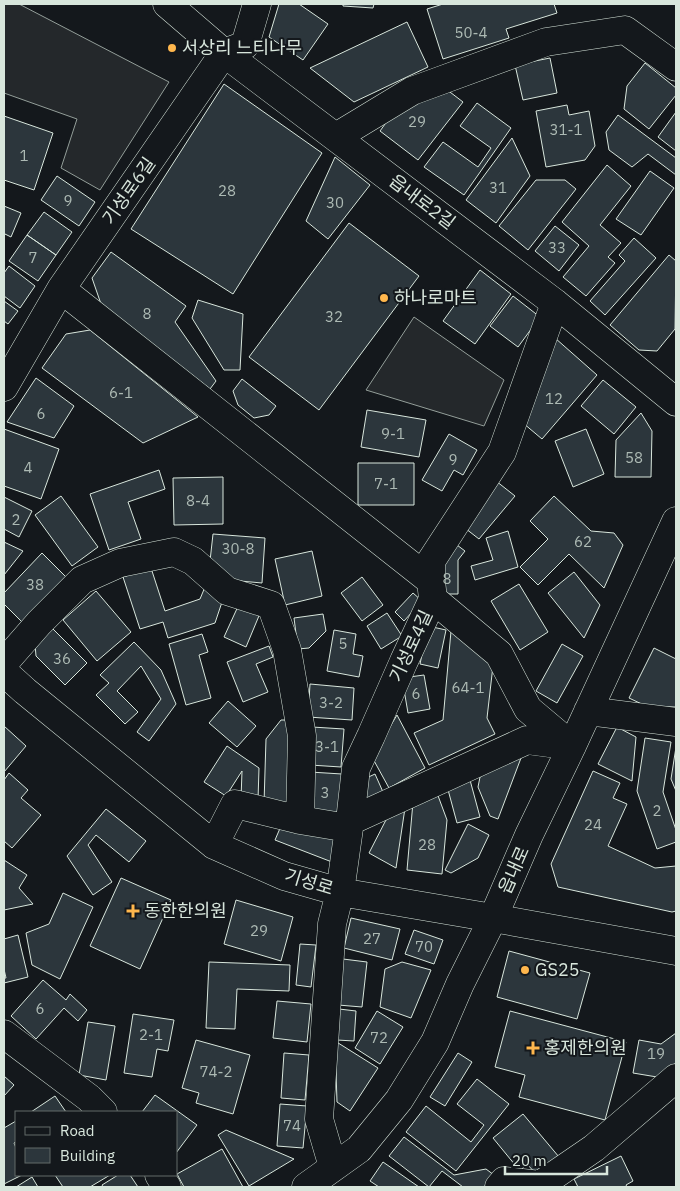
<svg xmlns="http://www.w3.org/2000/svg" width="680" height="1191" viewBox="0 0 680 1191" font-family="'IBM Plex Sans','Noto Sans KR',sans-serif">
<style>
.parking{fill:#24282b;stroke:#939e99}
.building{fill:#2c363c;stroke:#d8e6dc}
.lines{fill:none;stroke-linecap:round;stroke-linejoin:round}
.minor-casing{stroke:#d8e6dc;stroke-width:29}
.minor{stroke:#14181c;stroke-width:28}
.poi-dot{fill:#ffb74d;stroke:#14181c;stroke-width:2}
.labels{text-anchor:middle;stroke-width:4;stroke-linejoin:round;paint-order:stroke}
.number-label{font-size:15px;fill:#adbab4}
.poi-label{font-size:18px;fill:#d8e6dc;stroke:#14181c;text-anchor:start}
.street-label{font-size:18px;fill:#d8e6dc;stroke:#14181c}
</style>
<rect width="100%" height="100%" fill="#14181c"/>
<path class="parking" d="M4 4H19L169 82 100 190 61 168 77 119 4 93Z
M414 317 504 380 484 426 366 390Z"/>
<path class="building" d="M279 4H299L328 24 303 60 269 37Z
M343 4H374L373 8 343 6Z
M443 4H554L557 13 506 29 509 38 443 59 427 9Z
M407 22 428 67 354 102 310 68Z
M550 58 557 93 523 100 515 65Z
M645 63 676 88V95L649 129 624 109 627 86Z
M224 84 322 153 233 294 131 229Z
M446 89 463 102 418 160 380 131 393 113Z
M477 103 511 128 464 195 424 167 443 142 478 167 491 148 460 126Z
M567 105 569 115 589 111 595 146 585 160 546 167 536 111Z
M676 112V151L658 137Z
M618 115 676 158V175L648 154 632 167 609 150 606 132Z
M4 116 53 133 34 190 4 180Z
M512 138 530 176 496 223 466 200Z
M335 157 370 185 328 239 306 221Z
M607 165 631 186 600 225 621 243 608 257 615 263 586 296 563 277 589 246 562 222Z
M650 171 674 188 641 235 616 219Z
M57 176 95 202 79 226 41 200Z
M536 180H565L576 189 528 250 499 226Z
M4 206 21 213 11 237 5 234 4 237Z
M44 212 72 232 56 255 27 235Z
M349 223 419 276 319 410 249 357Z
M555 226 579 245 559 271 535 251Z
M27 235 56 255 38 281 9 261Z
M634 238 656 258 605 315 590 301 625 261 619 255Z
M111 252 186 306 175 322 216 381 210 389 101 304 92 278Z
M669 255 676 261 675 329 657 351 639 350 610 325Z
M9 266 35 286 20 308 4 296V273Z
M480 270 511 294 475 344 443 321Z
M513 296 540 317 518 347 490 326Z
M198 300 243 314 240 370H224L192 318Z
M4 301 18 311 8 324 4 321Z
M90 330 198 417 143 443 42 368 66 334Z
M555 338 597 375 542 439 523 423Z
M36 378 74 406 54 438 7 422Z
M242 379 276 406 269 415 254 418 238 405 233 391Z
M603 380 636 407 614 434 581 406Z
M367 410 426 420 419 457 361 447Z
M641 413 652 431 651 477H615L616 440Z
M4 429 59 449 41 499 4 486Z
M586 429 604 474 573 487 555 441Z
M449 434 477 450 463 475 454 470 442 491 422 480Z
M358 463H414V505H358Z
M159 470 165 489 128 502 141 539 109 550 90 494Z
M223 477V524L174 525 173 478Z
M496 481 515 496 479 539 461 525Z
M61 496 98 547 72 566 35 515Z
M554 496 591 531 614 533 623 545 604 588 569 554 538 585 520 567 548 539 530 521Z
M4 497 32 511 19 537 4 529Z
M508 531 518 567 475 580 471 566 493 560 486 538Z
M213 534 265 538 262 583 229 580 210 561Z
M4 542 23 551 4 575Z
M453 542 465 551 458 560V594H436V564Z
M312 551 322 596 285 605 275 559Z
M42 553 66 577 22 622 4 604V593Z
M151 568 165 611 200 599 205 587 223 599 215 623 168 638 163 622 140 629 123 577Z
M574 572 600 605 584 638 548 593Z
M362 577 383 605 362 621 341 593Z
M519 584 548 632 520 650 491 601Z
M96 591 131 632 97 661 63 620Z
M413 593 422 601 404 621 395 612Z
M240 602 261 611 246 647 224 637Z
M387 613 402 636 381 649 367 626Z
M323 614 326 631 309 648 298 649 294 618Z
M452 620 494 657 487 718 495 734 429 765 414 733 443 720Z
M428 626 446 630 438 668 420 664Z
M52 628 87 663 65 685 36 656 35 644Z
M334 630 356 634 353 654 363 656 359 677 327 671Z
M202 634 208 652 199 655 211 698 186 705 169 644Z
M134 642 161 670 176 704 149 741 137 732 161 699 141 666 117 691 138 712 125 724 96 695 109 683 100 675Z
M562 644 583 656 557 703 536 691Z
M269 646 273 657 256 664 268 692 243 702 227 662Z
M654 648 676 659V707H648L629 698Z
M424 675 430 709 408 713 402 678Z
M310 684 354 688 352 720 308 717Z
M228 701 256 726 237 747 209 723Z
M397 715 425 768 389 788 372 757Z
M281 720H294L291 805 264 804 266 739Z
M4 726 26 746 4 772Z
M312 727 344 729 341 767 310 765Z
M617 727 636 737 632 781 598 764Z
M645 738 671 742 663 792 676 830V842L657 849 637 791Z
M227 746 259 768 258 800 241 799 242 771 226 796 204 782Z
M676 747V791L671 779Z
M514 755 521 758 498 819 490 816 478 787 480 777Z
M593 771 620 783 613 798 627 804 608 846 655 868 676 866V911L672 912 558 887 551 864Z
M310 772 342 774 339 813 308 811Z
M9 773 28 790 21 798 41 815 12 848 4 841V780Z
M375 774 383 792 362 802 360 781Z
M470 780 480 817 457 823 447 786Z
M437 793 447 820 442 874 407 870 413 802Z
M405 808 396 868 369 853 388 816Z
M106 809 146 841 129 862 96 835 88 845 112 882 93 895 67 856Z
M468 824 489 835 478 858 451 873 445 870Z
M281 826 341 840 332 862 275 840Z
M4 860 27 875 19 888 33 904 4 910Z
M121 878 171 900 140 969 90 946Z
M63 893 93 907 60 979 32 965 26 933 49 924Z
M236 900 293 917 281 961 224 944Z
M351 918 400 929 392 960 344 948Z
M414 930 443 940 434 964 405 954Z
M18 935 28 977 4 983V978H6L4 969V939Z
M300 944 316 945 311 987 296 985Z
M509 951 590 973 577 1019 497 997Z
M343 959 367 962 362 1007 338 1005Z
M209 962 290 965 289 991 237 989 235 1029 206 1028Z
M402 962 431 970 411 1018 380 1007 385 969Z
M43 980 66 1000 70 994 87 1010 78 1021 64 1008 36 1039 11 1016Z
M277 1001 311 1004 307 1042 273 1038Z
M339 1009 356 1011 354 1041 337 1040Z
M377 1011 403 1027 380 1064 355 1048Z
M510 1011 626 1042 605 1120 519 1097 525 1075 495 1067Z
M133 1014 174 1020 168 1051 157 1049 152 1077 124 1073Z
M88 1022 115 1026 106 1080 79 1075Z
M676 1033V1063L657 1077 633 1073 639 1040 661 1044Z
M196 1040 250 1055 233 1114 196 1103 199 1093 182 1088Z
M335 1041 378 1068 350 1111 337 1102Z
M284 1053 309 1055 305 1100 281 1098Z
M458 1053 472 1062 445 1106 430 1097Z
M4 1076 14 1085 4 1096Z
M477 1079 509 1104 456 1171 406 1132 426 1106 471 1142 484 1125 457 1104Z
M155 1095 197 1125 176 1153V1112H142Z
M55 1096 66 1112H31Z
M280 1104 307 1106 303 1148 277 1146Z
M523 1114 559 1157 537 1175 527 1164 520 1171 493 1138Z
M16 1121V1141L14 1143 16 1148V1175H22L4 1184V1128Z
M226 1130 294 1159 249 1186 218 1135Z
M404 1137 454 1175 486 1169 494 1175 484 1187H463L442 1171 429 1187 389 1156Z
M222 1149 243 1187H184L177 1174Z
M621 1156 633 1181 626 1185 627 1187H578L574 1179Z
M383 1162 419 1187H379L370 1181Z
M55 1175H110L90 1187H63Z
M118 1175H130L138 1187H103L102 1185Z
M32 1177 38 1187H16Z"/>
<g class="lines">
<defs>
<path id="minor" d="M167 4 224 53 555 303 676 402
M336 137 412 91 546 42 625 30 676 67
M61 289 431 581
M4 387 61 289 224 53 245 45 257 4
M433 599 499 654 528 709 572 746
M4 663 39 623 82 580 120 563 174 552 193 561 227 591 271 605 287 650 302 736 300 820 235 804 214 845
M4 672 25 691 214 845 284 876 340 892 493 918 676 951
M588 711 676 722
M300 820 348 828
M350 821 527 740 572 746
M4 1034 89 1098 103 1112
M333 1167 319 1119 332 924 340 892 350 821 356 768 371 736 404 661 433 599 431 581V561L502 452 555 303
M159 1175 167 1187
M306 1187 359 1149 399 1100 435 1042 460 984 493 918 529 835 572 746 676 521
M499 1187 504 1181 540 1185 594 1148 676 1078"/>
</defs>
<use href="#minor" class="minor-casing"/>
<use href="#minor" class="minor"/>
</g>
<g class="poi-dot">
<circle cx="172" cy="48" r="5"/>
<circle cx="384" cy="298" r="5"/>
<path d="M130.5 903.5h5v5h5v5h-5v5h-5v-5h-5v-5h5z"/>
<circle cx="525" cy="970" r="5"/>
<path d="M530.5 1040.5h5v5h5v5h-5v5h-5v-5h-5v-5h5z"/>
</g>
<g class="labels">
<g class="number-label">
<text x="471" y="38">50-4</text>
<text x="417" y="127">29</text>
<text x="566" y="135">31-1</text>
<text x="24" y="161">1</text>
<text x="498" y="193">31</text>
<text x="227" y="196">28</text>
<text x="68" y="206">9</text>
<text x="335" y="208">30</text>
<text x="557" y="253">33</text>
<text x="33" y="263">7</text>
<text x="147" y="319">8</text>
<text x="334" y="322">32</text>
<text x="121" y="398">6-1</text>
<text x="554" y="404">12</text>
<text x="41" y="419">6</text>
<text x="393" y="439">9-1</text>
<text x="634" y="463">58</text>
<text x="453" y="465">9</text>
<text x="28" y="473">4</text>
<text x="386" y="489">7-1</text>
<text x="198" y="506">8-4</text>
<text x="16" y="525">2</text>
<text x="583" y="547">62</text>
<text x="238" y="554">30-8</text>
<text x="447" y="584">8</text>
<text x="35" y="590">38</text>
<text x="343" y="649">5</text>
<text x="62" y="664">36</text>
<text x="468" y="693">64-1</text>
<text x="416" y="699">6</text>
<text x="331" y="708">3-2</text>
<text x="327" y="752">3-1</text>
<text x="325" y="798">3</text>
<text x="657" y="816">2</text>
<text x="593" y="830">24</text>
<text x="427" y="850">28</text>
<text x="259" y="936">29</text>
<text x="372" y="944">27</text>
<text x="424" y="952">70</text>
<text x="40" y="1014">6</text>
<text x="151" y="1040">2-1</text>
<text x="379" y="1043">72</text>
<text x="656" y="1059">19</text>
<text x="216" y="1077">74-2</text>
<text x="292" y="1131">74</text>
</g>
<g class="poi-label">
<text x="182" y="54">서상리 느티나무</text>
<text x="394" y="304">하나로마트</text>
<text x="144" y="917">동한한의원</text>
<text x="535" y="976">GS25</text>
<text x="544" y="1054">홍제한의원</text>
</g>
<g class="street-label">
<text transform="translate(129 191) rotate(-55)" y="6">기성로6길</text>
<text transform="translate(422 202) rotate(37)" y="6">읍내로2길</text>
<text transform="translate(411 646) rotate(-65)" y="6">기성로4길</text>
<text transform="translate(514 870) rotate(-66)" y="6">읍내로</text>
<text transform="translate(309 882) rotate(17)" y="6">기성로</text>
</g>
</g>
<rect width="680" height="1191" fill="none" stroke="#d8e6dc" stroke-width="10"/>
<rect x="15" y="1111" width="162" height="65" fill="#14181c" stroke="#626a69"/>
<rect x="25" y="1127" width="25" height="8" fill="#14181c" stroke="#626a69"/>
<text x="60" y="1136" font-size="15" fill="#d8e6dc">Road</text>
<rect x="25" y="1148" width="25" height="15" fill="#2c363c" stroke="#626a69"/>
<text x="60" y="1161" font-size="15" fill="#d8e6dc">Building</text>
<path d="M505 1166v8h102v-8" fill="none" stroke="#d8e6dc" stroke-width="2.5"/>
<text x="512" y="1166" font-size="15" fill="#d8e6dc" stroke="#14181c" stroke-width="4" paint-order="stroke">20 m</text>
</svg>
